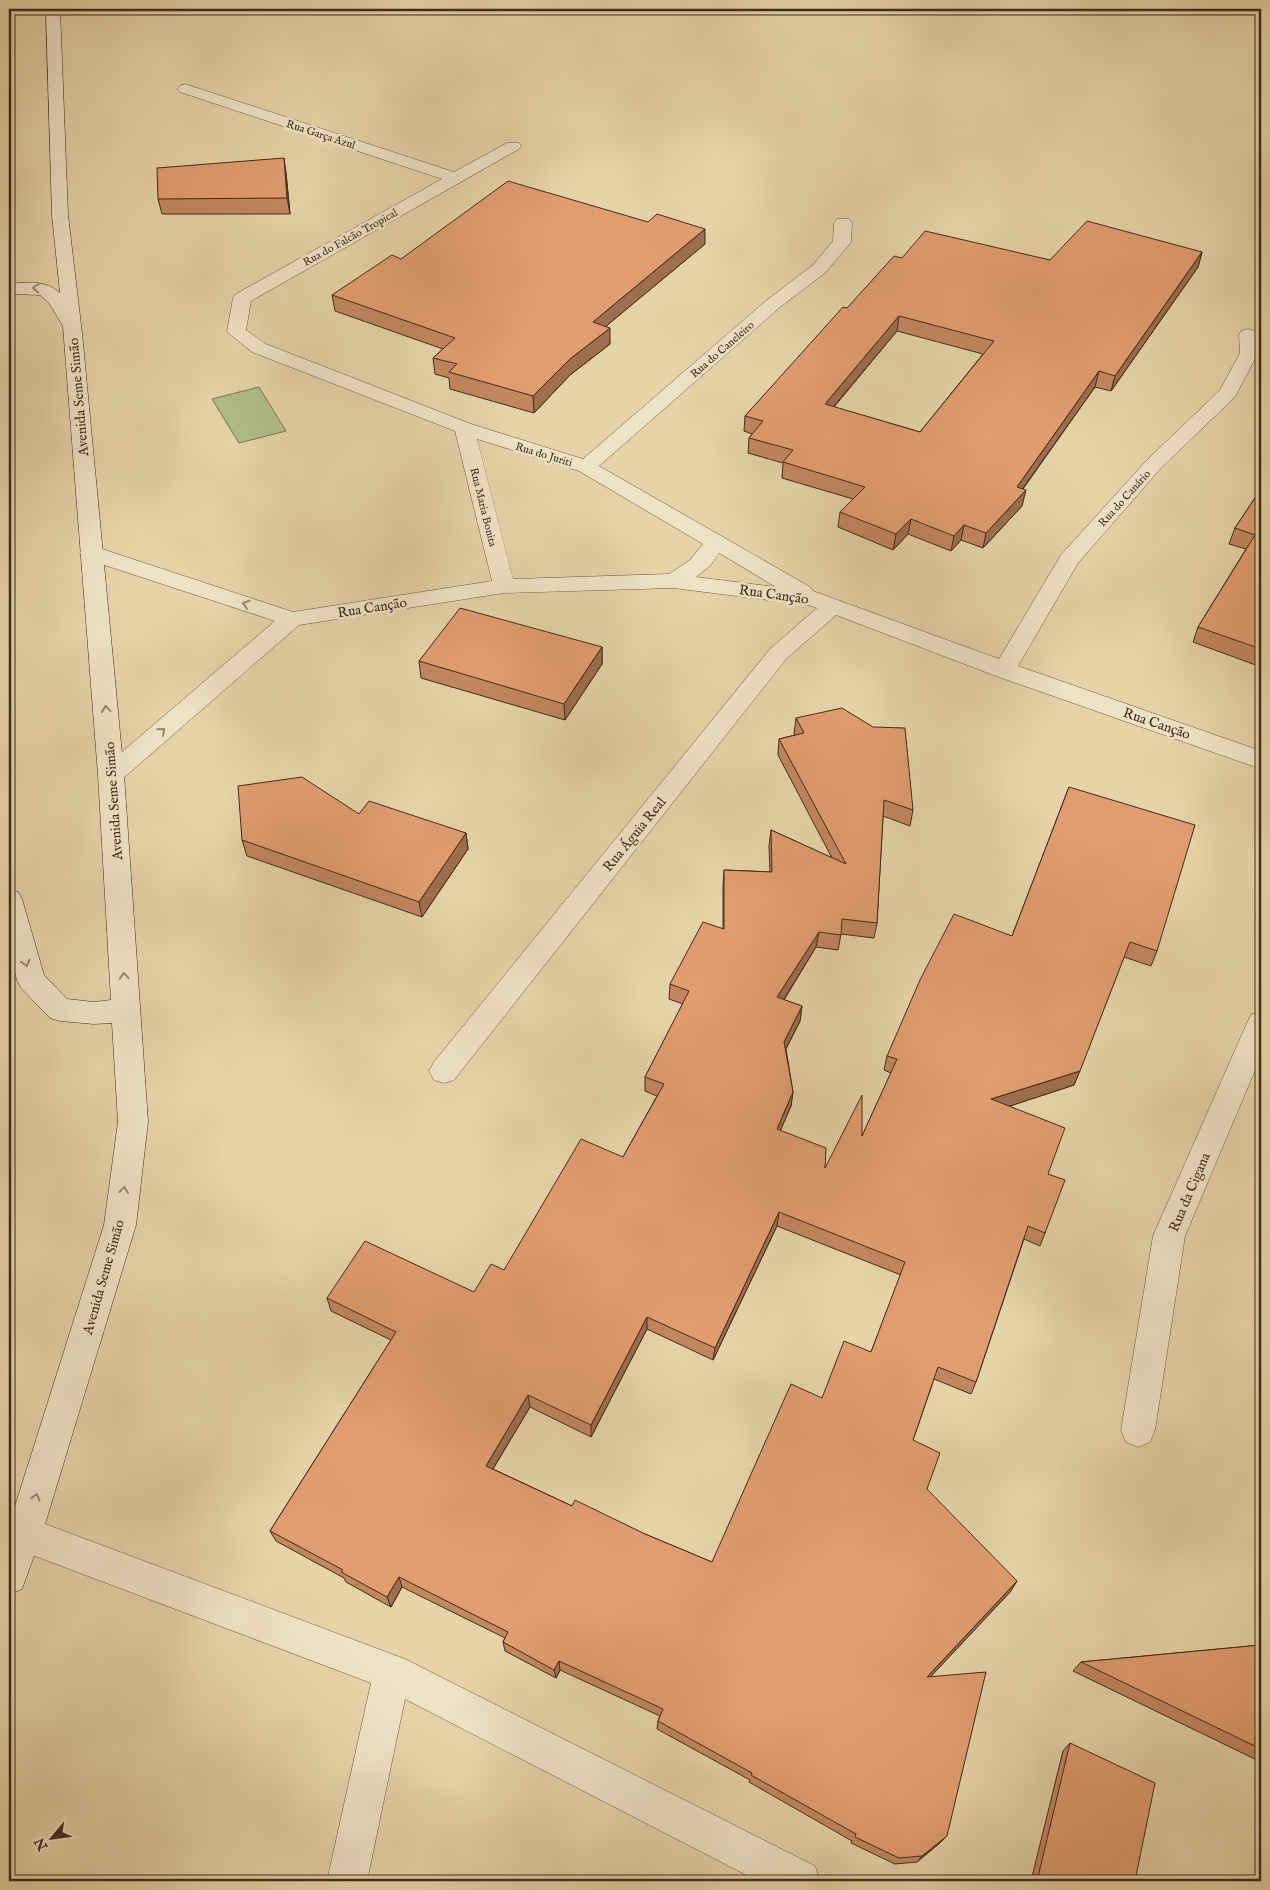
<svg xmlns="http://www.w3.org/2000/svg" width="1270" height="1890" viewBox="0 0 1270 1890" font-family="'IM FELL English',serif">
<style>
.green{fill:#b0be8b;stroke:#787454}
.lines{fill:none;stroke-linecap:round;stroke-linejoin:round}
.street-casing{stroke:#695540;stroke-width:1}
.secondary-casing{stroke:#3f2b1d;stroke-width:1}
.street{fill:#efe3c6;fill-rule:evenodd}
.secondary{fill:#efe3c6;fill-rule:evenodd}
.wall{fill:#c2875f;stroke:#3f2b1d;fill-rule:evenodd}
.shaded-wall{fill:#9e6e4e;stroke:#3f2b1d}
.building{fill:#e19d6f;stroke:#3f2b1d;fill-rule:evenodd}
.oneway{stroke:#978772}
.labels{text-anchor:middle;stroke-width:5;stroke-linejoin:round;paint-order:stroke}
.far-street-label{font-size:11px;fill:#3f2b1d;stroke:#efe3c6}
.street-label{font-size:14px;fill:#3f2b1d;stroke:#efe3c6}
</style>
<rect width="100%" height="100%" fill="#e6d4a8"/>
<filter id="stains"><feTurbulence type="fractalNoise" baseFrequency=".004" numOctaves="4"/><feColorMatrix values="0 0 0 0 .2 0 0 0 0 .09 0 0 0 0 .02 0 0 0 .5 -.17"/></filter>
<radialGradient id="worn" r=".72"><stop offset=".6" stop-color="#630" stop-opacity="0"/><stop offset="1" stop-color="#630" stop-opacity=".3"/></radialGradient>
<path class="green" d="M259 387 286 431 239 443 212 399Z"/>
<g class="lines">
<defs>
<path id="street" d="M185 84 454 172 507 143H519L521 146 519 149 251 301 246 330 266 344 471 424 583 459 767 300 813 265 833 241 834 223 837 219H849L852 223 851 242 825 273 779 308 599 466 810 587 813 591 999 659 1061 555 1147 460 1220 390 1240 353 1239 335 1241 331 1248 329 1255 331 1257 335 1258 353 1235 397 1161 468 1078 563 1018 666 1261 751V769L996 676 836 615 786 659 454 1080 444 1083 434 1080 429 1071 434 1062 770 649 817 608 808 605 673 588 504 593 299 625 120 781 111 784 102 781 98 775 102 769 275 621 83 558 80 553 83 548 91 546 99 548 293 612 492 581 455 431 252 352 227 332 233 298 236 294 442 179 180 92 177 89 180 86ZM477 439 579 471 703 544 690 560 669 574 513 579ZM719 553 776 587 696 577 710 566Z
M1261 1011V1056L1185 1236 1155 1430 1150 1442 1138 1447 1126 1442 1121 1430 1153 1236 1247 1023 1251 1015Z
M24 1516 405 1659 815 1866 820 1881H758L405 1699 367 1881H327L371 1683 11 1547C8 1538 8 1530 11 1521Z"/>
<path id="secondary" d="M46 9H60L68 215 82 333 124 775 148 1122 136 1225 42 1534 22 1589 9 1594V1525L104 1225 118 1122 112 1023 94 1024 60 1021 50 1018 21 988 17 980 9 949V889L18 892 22 899 44 975 67 999 94 1002 111 1000 98 775 63 326 49 303 40 295 9 294V284C26 282 46 280 60 293L52 215Z"/>
</defs>
<use href="#street" class="street-casing"/>
<use href="#secondary" class="secondary-casing"/>
<use href="#street" class="street"/>
<use href="#secondary" class="secondary"/>
</g>
<path class="wall" d="M286 173 290 214H162L158 199Z
M705 244 606 326 610 344 570 375 534 413 450 389 449 378 435 374 433 358 443 349 335 311 332 295 401 259Z
M1202 252 1198 267 1111 391 1095 387 1023 489 1022 506 983 548 961 540 951 551 908 534 893 550 838 527 840 512 853 499 782 478 783 463 748 453 749 438 752 434 744 431 745 416 847 308 902 258 1050 260ZM897 331 983 354 920 432 834 407Z
M1261 489V667L1193 642 1198 627 1246 549 1229 544 1235 528Z
M602 647V664L565 720 421 678 419 661Z
M796 718 913 810 910 826 883 816 877 923 874 938 841 934 838 950 816 947 784 1000 802 1006 800 1021 786 1049 793 1092 791 1106 780 1131 825 1168 862 1136 891 1073 884 1070 887 1056 1012 936 1069 787 1157 951 1151 966 1124 957 1074 1085 1009 1106 1048 1174 1045 1233 1040 1246 1024 1239 976 1382 971 1394 934 1379 913 1440 927 1489 1011 1591 930 1677 941 1842 917 1862 895 1864 851 1843 852 1841 749 1782 750 1780 657 1729 658 1721 660 1716 560 1670 556 1678 505 1651 503 1642 505 1638 402 1587 391 1607 346 1582 344 1578 276 1541 270 1531 391 1340 331 1311 327 1298 474 1292 504 1270 623 1157 657 1096 645 1091V1077L683 1004 669 999 670 984 723 929V886L724 870 770 872 769 846 771 830 832 858 778 755 779 739 795 735 794 734ZM777 1226 901 1275 871 1352 822 1398 712 1562 645 1534 572 1506 493 1469 530 1407 591 1437 647 1329 713 1360Z
M359 814 466 833 468 849 422 917 247 856 242 840Z
M1261 1645V1762L1073 1671 1081 1662Z
M1070 1743 1135 1881H1031L1063 1751Z"/>
<path class="shaded-wall" d="M284 158 286 173 290 214 287 198Z
M705 229V244L593 337V322Z
M1202 252 1198 267 1111 391 1115 376Z
M899 316 897 331 823 419 825 404Z
M610 328V344L570 375 534 413 533 396 570 359Z
M1099 371 1095 387 1013 502 1017 487Z
M1026 490 1022 506 983 548 986 533Z
M911 519 908 534 893 550 896 534Z
M964 525 961 540 951 551 954 536Z
M602 647V664L565 720 564 704Z
M466 833 468 849 422 917 419 902Z
M819 932 816 947 776 1012 777 997Z
M802 1006 800 1021 782 1056 784 1042Z
M1080 1071 1074 1085 986 1114 991 1099Z
M793 1092 791 1106 775 1143 777 1129Z
M779 1212 777 1226 713 1360 715 1348Z
M647 1317V1329L591 1437V1425Z
M528 1395 530 1407 488 1477 486 1466Z
M399 1577 402 1587 391 1607 387 1597Z
M1017 1581 1011 1591 922 1686 927 1677Z
M559 1661 560 1670 556 1678 554 1670Z
M947 1836 941 1842 917 1862 922 1856Z"/>
<path class="building" d="M284 158 287 198 158 199 157 168Z
M508 181 648 222 657 214 705 229 593 322 610 328 570 359 533 396 449 372 457 364 433 358 455 338 332 295 392 255 401 259Z
M1087 221 1202 252 1115 376 1099 371 1017 487 1026 490 986 533 964 525 954 536 911 519 896 534 840 512 865 487 783 462 793 450 749 438 763 421 745 416 843 307 847 308 894 256 902 258 925 231 1050 260ZM899 316 994 341 920 432 825 404Z
M1261 489V649L1198 627 1255 535 1235 528Z
M460 608 602 647 564 704 419 661Z
M842 708 873 727 905 728 913 810 884 800 877 923 842 919 841 935 819 932 777 997 802 1006 784 1042 793 1092 777 1129 826 1148 825 1168 862 1095V1136L897 1059 887 1056 920 980 954 914 1012 936 1069 787 1195 825 1157 951 1130 942 1080 1071 991 1099 1065 1128 1048 1174 1065 1180 1045 1233 1028 1226 976 1382 938 1367 913 1440 940 1453 927 1489 1017 1581 927 1677 986 1672 947 1836 922 1856 899 1858 855 1837 856 1834 751 1775 752 1773 658 1721 663 1709 559 1661 554 1670 503 1642 508 1632 399 1577 387 1597 341 1572 343 1570 270 1531 396 1332 327 1298 365 1241 474 1292 491 1264 504 1270 581 1139 623 1157 664 1084 645 1077 689 991 670 984 703 922 724 929V870L772 872 771 830 846 864 779 739 804 733 796 718ZM779 1212 905 1262 871 1352 844 1341 822 1398 791 1384 712 1562 645 1534 575 1500 572 1506 486 1466 528 1395 591 1425 647 1317 715 1348Z
M302 777 359 814 369 801 466 833 419 902 242 840 238 786Z
M1261 1645V1749L1081 1662Z
M1070 1743 1155 1783 1135 1881H1037Z"/>
<defs><path id="oneway-chevron" d="M-2-3.5L2.5 0L-2 3.5" fill="none" stroke-width="1.6" stroke-linecap="round" stroke-linejoin="round" transform="scale(1.25)"/></defs>
<g class="oneway">
<use href="#oneway-chevron" transform="translate(36 288) rotate(-175)"/>
<use href="#oneway-chevron" transform="translate(246 604) rotate(-162)"/>
<use href="#oneway-chevron" transform="translate(106 709) rotate(-95)"/>
<use href="#oneway-chevron" transform="translate(162 731) rotate(-41)"/>
<use href="#oneway-chevron" transform="translate(26 963) rotate(75)"/>
<use href="#oneway-chevron" transform="translate(124 976) rotate(-94)"/>
<use href="#oneway-chevron" transform="translate(124 1190) rotate(-83)"/>
<use href="#oneway-chevron" transform="translate(36 1497) rotate(-73)"/>
</g>
<g class="labels">
<g class="far-street-label">
<text transform="translate(321 134) rotate(18)" y="4">Rua Garça Azul</text>
<text transform="translate(350 237) rotate(-29)" y="4">Rua do Falcão Tropical</text>
<text transform="translate(722 349) rotate(-41)" y="4">Rua do Caneleiro</text>
<text transform="translate(544 454) rotate(17)" y="4">Rua do Juriti</text>
<text transform="translate(1124 498) rotate(-48)" y="4">Rua do Canário</text>
<text transform="translate(484 507) rotate(76)" y="4">Rua Maria Bonita</text>
</g>
<g class="street-label">
<text transform="translate(78 397) rotate(-95)" y="5">Avenida Seme Simão</text>
<text transform="translate(774 594) rotate(8)" y="5">Rua Canção</text>
<text transform="translate(372 607) rotate(-9)" y="5">Rua Canção</text>
<text transform="translate(1157 723) rotate(19)" y="5">Rua Canção</text>
<text transform="translate(113 801) rotate(-94)" y="5">Avenida Seme Simão</text>
<text transform="translate(634 834) rotate(-51)" y="5">Rua Águia Real</text>
<text transform="translate(1189 1192) rotate(-67)" y="5">Rua da Cigana</text>
<text transform="translate(103 1277) rotate(-74)" y="5">Avenida Seme Simão</text>
</g>
</g>
<rect width="1270" height="1890" fill="none" stroke="#e6d4a8" stroke-width="30"/>
<rect x="10" y="10" width="1250" height="1870" fill="none" stroke="#3f2b1d" stroke-width="2.5"/>
<rect x="15" y="15" width="1240" height="1860" fill="none" stroke="#3f2b1d"/>
<g transform="translate(52 1838) rotate(241)" stroke="#efe3c6" stroke-width="4" paint-order="stroke">
<path d="M0-4L9 19L0 12L-9 19Z" fill="#3f2b1d"/>
<text y="-8" font-size="14" font-weight="bold" text-anchor="middle" fill="#3f2b1d">N</text>
</g>
<rect width="100%" height="100%" filter="url(#stains)"/>
<rect width="100%" height="100%" fill="url(#worn)"/>
</svg>
